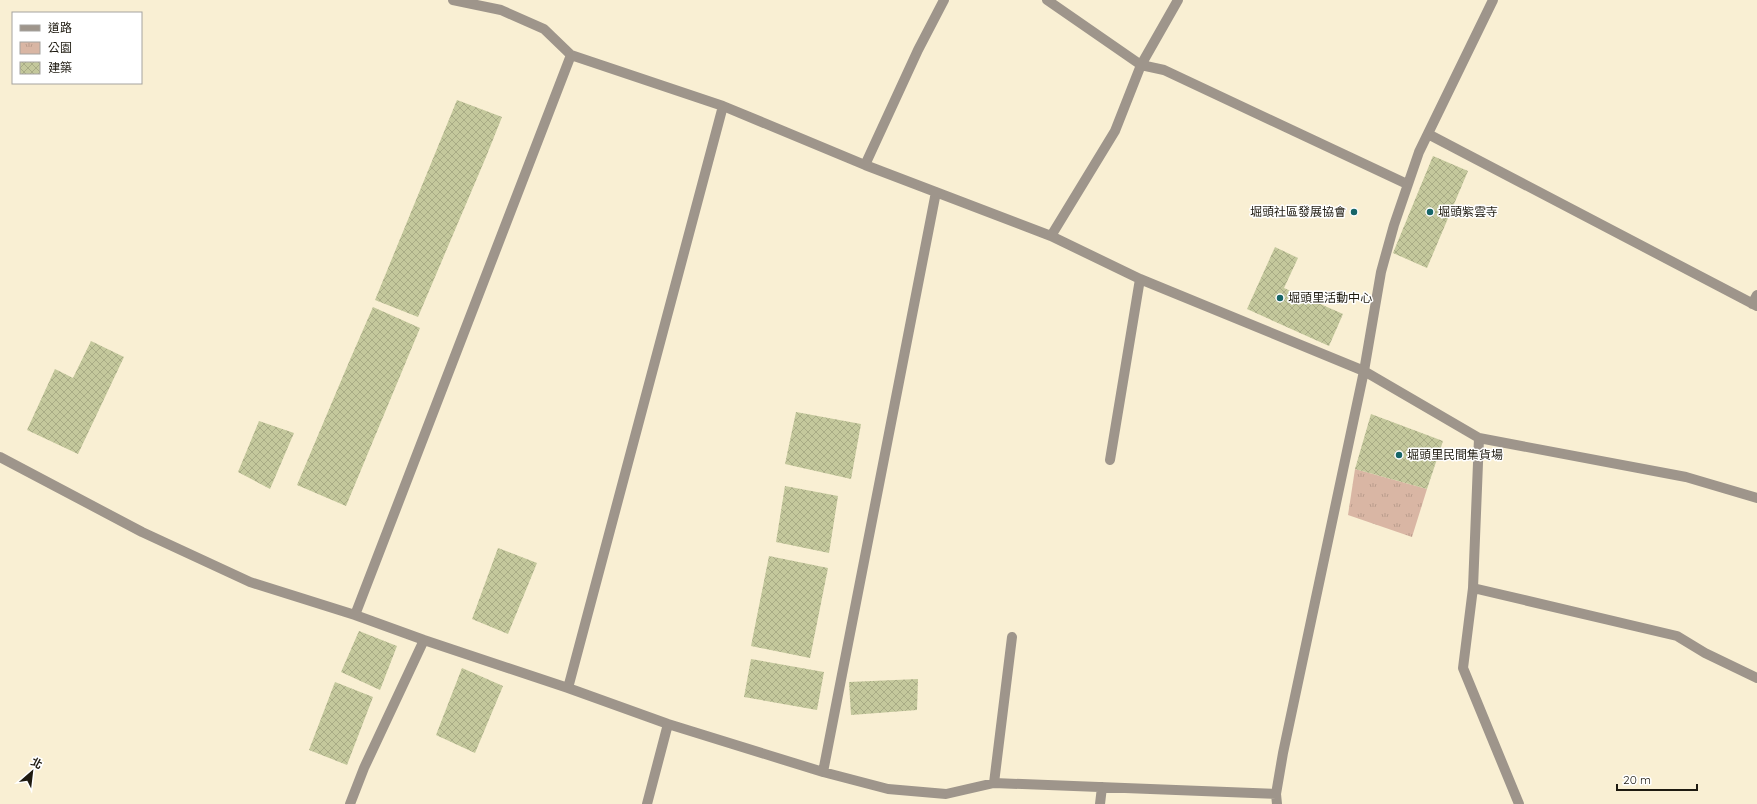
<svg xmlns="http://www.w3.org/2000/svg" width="1757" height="804" viewBox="0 0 1757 804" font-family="Quicksand,'Noto Sans TC',sans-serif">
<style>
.park{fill:url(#park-tufts)}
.building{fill:url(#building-cross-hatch)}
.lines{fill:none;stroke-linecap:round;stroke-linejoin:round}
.minor{stroke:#9e958b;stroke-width:10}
.poi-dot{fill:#166568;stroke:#fff;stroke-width:1.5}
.labels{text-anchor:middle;stroke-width:3;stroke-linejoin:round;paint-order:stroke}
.poi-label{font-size:12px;fill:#1e1a10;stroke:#fff;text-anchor:start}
</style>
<defs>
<pattern id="park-tufts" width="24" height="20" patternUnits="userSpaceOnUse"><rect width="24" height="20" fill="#d9b6a4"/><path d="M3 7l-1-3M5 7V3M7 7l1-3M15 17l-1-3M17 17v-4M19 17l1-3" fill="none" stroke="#ba9c8c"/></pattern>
<pattern id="building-cross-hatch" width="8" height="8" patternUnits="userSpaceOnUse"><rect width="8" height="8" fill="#c4c89c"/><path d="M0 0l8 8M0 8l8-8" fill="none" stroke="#a8ab85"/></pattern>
</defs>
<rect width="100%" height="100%" fill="#f9efd3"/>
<path class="park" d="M1355 469 1427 489 1412 537 1348 515Z"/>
<path class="building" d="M457 100 502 117 486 157 418 317 375 300Z
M1433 156 1468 171 1427 268 1393 253Z
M1275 247 1298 258 1284 288 1343 314 1329 346 1247 309Z
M373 307 420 328 346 506 297 485 349 362Z
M91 341 124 357 78 454 27 430 55 369 73 378Z
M796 412 861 424 851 479 785 464Z
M1371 414 1443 441 1427 489 1355 469Z
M259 421 294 433 270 489 238 472Z
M785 486 838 496 829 553 776 542Z
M498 548 537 563 508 634 472 619Z
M769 556 828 568 810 658 751 646Z
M359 631 397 646 380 690 341 672Z
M751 659 824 672 817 710 744 697Z
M462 668 503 686 475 753 436 735Z
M918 679 917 710 851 715 849 682Z
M335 682 373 697 347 765 309 750Z"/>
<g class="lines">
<path class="minor" d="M453 0 501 10 544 29 571 55 723 106 865 165 1051 236 1140 279 1364 371 1479 438 1686 477 1757 498
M1047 0 1141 65 1164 70 1407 184
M1428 134 1757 306
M865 165 918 50 944 0
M1051 236 1115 131 1141 65 1178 0
M1752 304 1757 295
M1479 438 1473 588 1463 668 1519 804
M0 457 142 532 250 582 355 615 424 640 568 688 668 724 823 772 888 789 946 794 994 783 1276 794
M1110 460 1140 279
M1473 588 1677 636 1705 653 1757 678
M355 615 571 55
M568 688 723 106
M823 772 936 192
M994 783 1012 637
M350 804 364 768 424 640
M647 804 668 724
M1100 804 1102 787
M1277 804 1276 794 1283 753 1364 371 1381 272 1394 225 1419 152 1493 0"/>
</g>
<g class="poi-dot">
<circle cx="1354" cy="212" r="4"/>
<circle cx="1430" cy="212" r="4"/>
<circle cx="1280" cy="298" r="4"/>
<circle cx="1399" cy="455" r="4"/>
</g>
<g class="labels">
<g class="poi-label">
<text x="1346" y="216" text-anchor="end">堀頭社區發展協會</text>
<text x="1438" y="216">堀頭紫雲寺</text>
<text x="1288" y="302">堀頭里活動中心</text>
<text x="1407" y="459">堀頭里民間集貨場</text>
</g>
</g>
<rect x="12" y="12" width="130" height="72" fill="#ffffff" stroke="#a5a39f"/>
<rect x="20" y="25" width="20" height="6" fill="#9e958b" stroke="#a5a39f"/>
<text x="48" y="32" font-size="12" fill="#1e1a10">道路</text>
<rect x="20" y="42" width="20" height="12" fill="url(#park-tufts)" stroke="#a5a39f"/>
<text x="48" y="52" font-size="12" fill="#1e1a10">公園</text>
<rect x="20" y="62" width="20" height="12" fill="url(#building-cross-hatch)" stroke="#a5a39f"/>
<text x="48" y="72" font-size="12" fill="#1e1a10">建築</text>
<g transform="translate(32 772) rotate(28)" stroke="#ffffff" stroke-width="3" paint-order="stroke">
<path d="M0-3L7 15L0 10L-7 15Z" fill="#1e1a10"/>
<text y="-6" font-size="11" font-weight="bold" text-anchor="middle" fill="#1e1a10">北</text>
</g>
<path d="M1617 784v6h80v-6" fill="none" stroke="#1e1a10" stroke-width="2"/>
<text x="1623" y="784" font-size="12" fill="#1e1a10" stroke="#ffffff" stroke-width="3" paint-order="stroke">20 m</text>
</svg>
